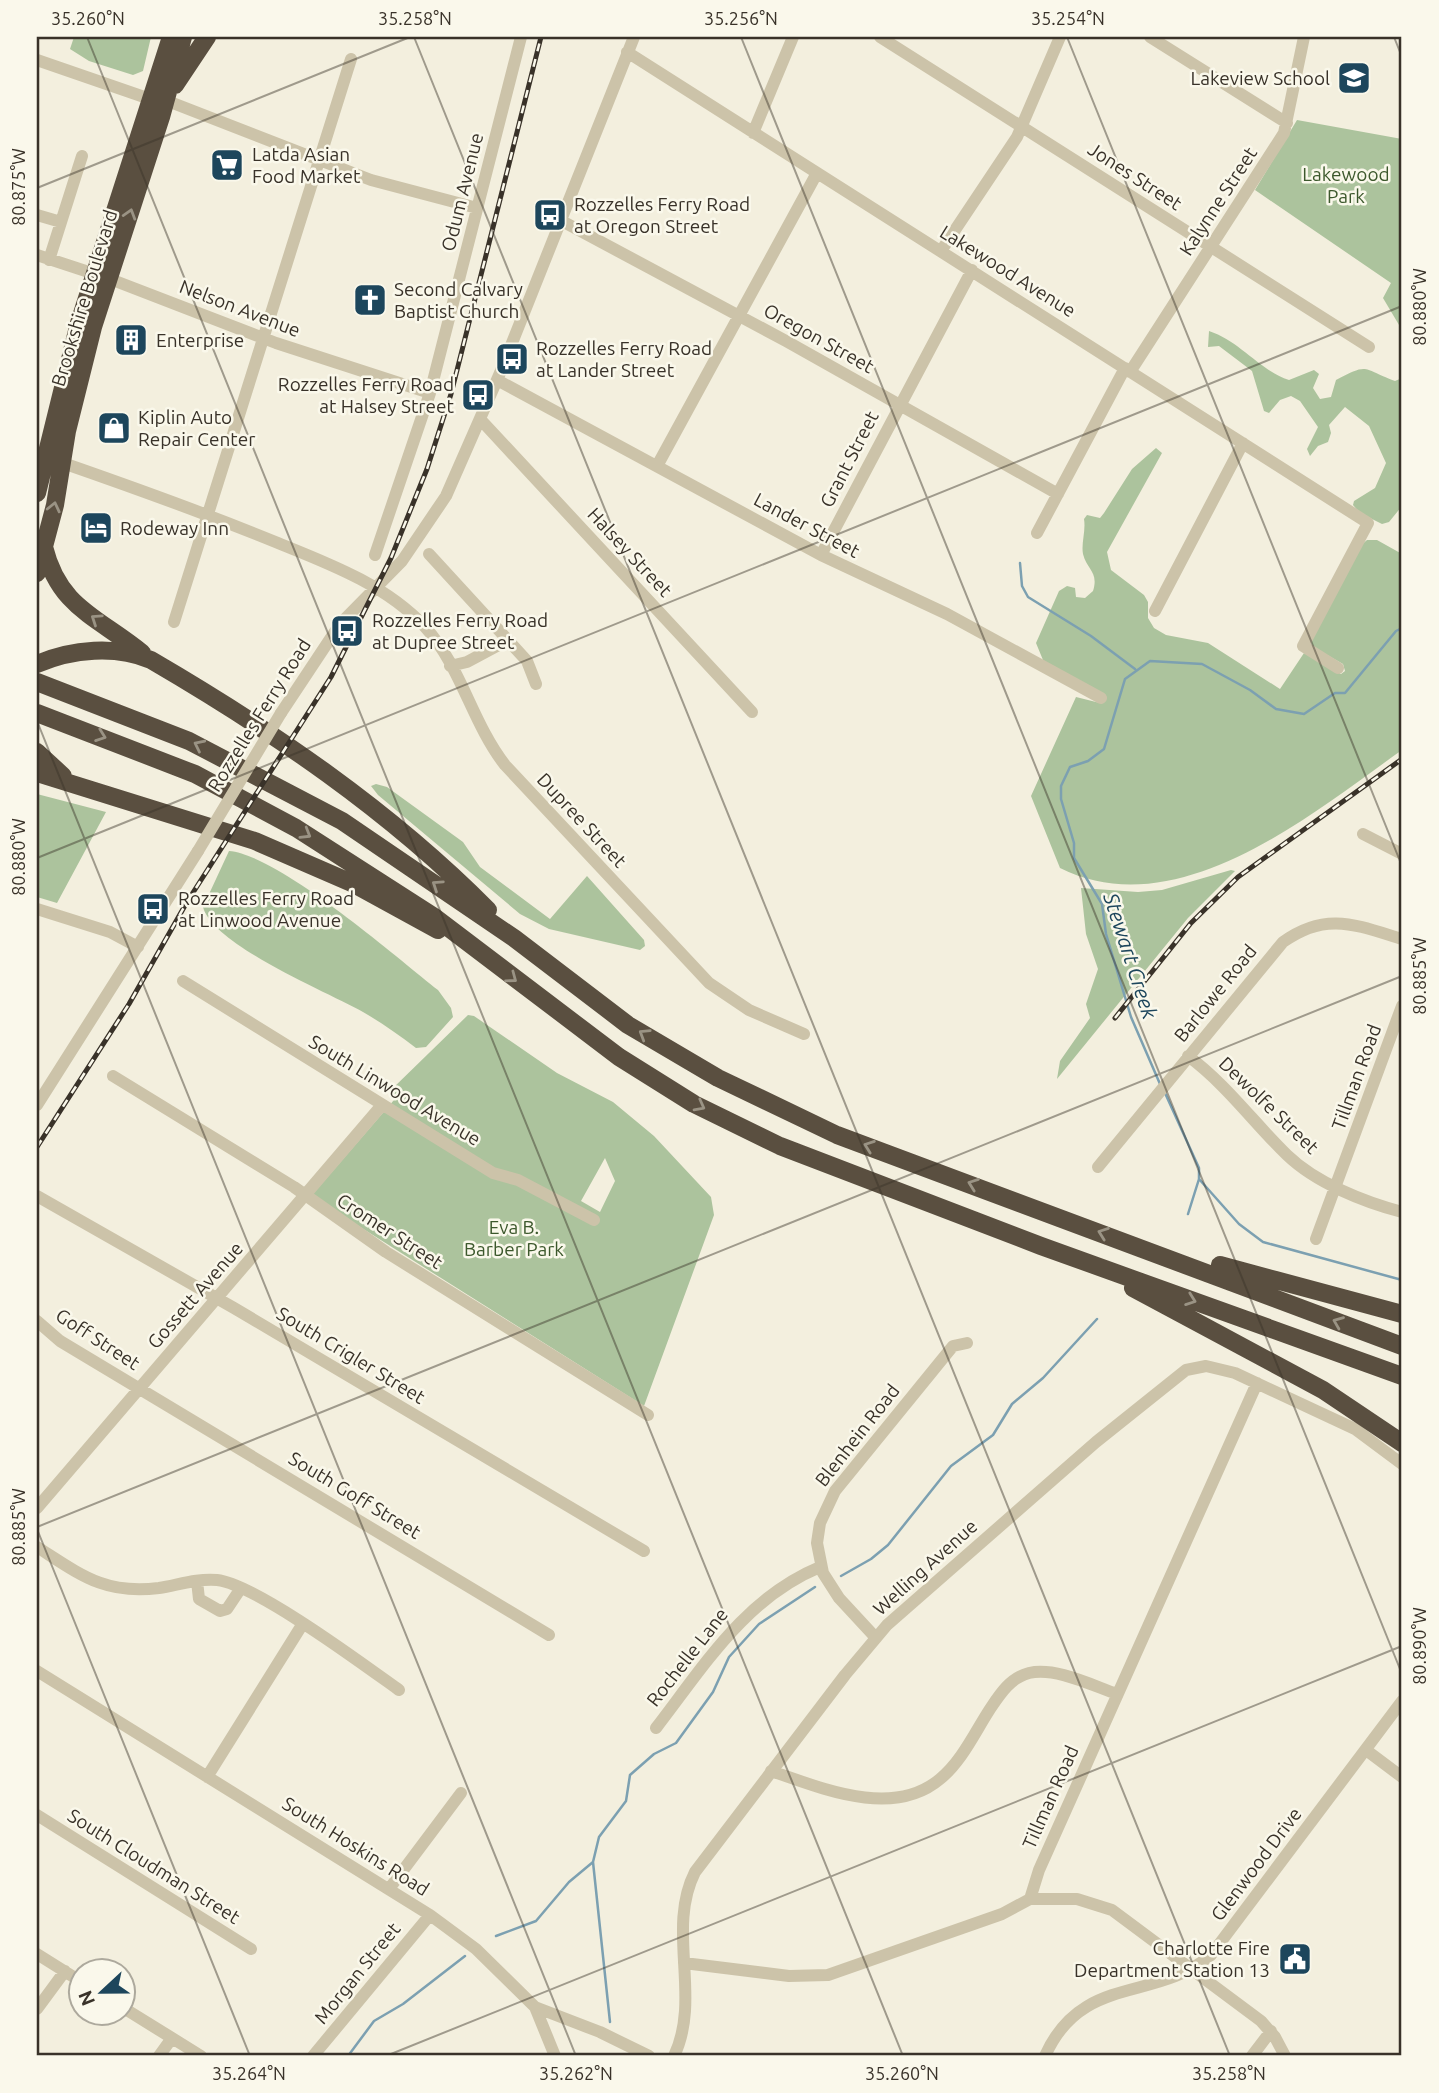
<svg xmlns="http://www.w3.org/2000/svg" width="1439" height="2093" viewBox="0 0 1439 2093" font-family="Ubuntu,sans-serif">
<style>
.green{fill:#acc39d;fill-rule:evenodd}
.lines{fill:none;stroke-linecap:round;stroke-linejoin:round}
.stream{stroke:#7ca0b1;stroke-width:2.5}
.minor{stroke:#ccc3a9;stroke-width:12}
.highway{stroke:#5a4f40;stroke-width:18}
.rail-casing{stroke:#393229;stroke-width:5}
.rail{stroke:#faf8eb;stroke-width:2.5;stroke-dasharray:8;stroke-linecap:butt}
.minor-bridge{stroke:#ccc3a9;stroke-width:12}
.oneway{stroke:#9a9384}
.ticks{fill:none;stroke:#393229;stroke-width:2;stroke-opacity:0.45}
.labels{text-anchor:middle;stroke-width:5;stroke-linejoin:round;paint-order:stroke}
.poi-label{font-size:19px;fill:#393229;stroke:#faf8eb;text-anchor:start}
.park-label{font-size:19px;fill:#3c582c;stroke:#faf8eb}
.street-label{font-size:19px;fill:#393229;stroke:#faf8eb}
.water-label{font-size:21px;font-style:italic;fill:#1d465c;stroke:#faf8eb}
.neatline{fill:none;stroke:#393229;stroke-width:2.5}
.ticks-label{font-size:18px;text-anchor:middle;fill:#393229}
</style>
<rect width="100%" height="100%" fill="#f3efde"/>
<path class="green" d="M74 37H151L143 71 133 75 89 61 70 49Z
M1297 120 1402 139V330L1383 298 1391 283 1255 190Z
M1209 331C1240 341 1259 370 1289 380L1314 370 1319 374 1313 388 1320 399 1331 397 1336 380C1370 362 1362 369 1395 381L1402 378V506L1389 522 1382 524 1360 513 1353 505 1354 501 1375 488 1386 463 1369 426 1345 407 1329 425 1331 433 1328 442 1318 446 1310 456 1307 449 1318 427 1300 401 1291 396 1280 400 1269 413 1264 411 1252 371 1219 346 1208 347Z
M1156 448 1162 453 1107 552 1111 570 1144 595 1148 602V618L1154 628 1166 635 1208 643 1280 689 1304 653 1341 674 1345 671 1343 664 1313 647 1310 639 1359 547 1367 540H1377L1402 554V750C1312 814 1177 927 1060 868L1031 796 1076 697 1100 703 1043 660 1036 643 1059 591 1067 586 1075 588 1076 597 1085 598 1093 591C1099 572 1087 570 1083 554 1081 543 1086 531 1084 519L1087 515 1100 518 1104 513 1132 469Z
M376 784 387 787 463 842 480 867 550 919 587 876 644 940 645 946 640 950 549 929 520 914 378 795 371 786Z
M37 794 106 812 57 903 37 897Z
M229 851C279 855 395 956 438 990L451 1008 453 1017 426 1047 416 1048C399 1035 382 1023 363 1012 327 992 213 945 203 907Z
M1231 870 1235 871 1188 918 1057 1079 1060 1061 1090 1018 1086 1004 1098 969 1086 934 1081 888 1138 892 1162 890Z
M468 1015 474 1016 557 1073 613 1102 654 1136 711 1197 714 1215 644 1406 311 1196 394 1100 389 1096 390 1091ZM605 1158 615 1181 600 1212 581 1201Z"/>
<g class="lines">
<path class="stream" d="M1020 563 1022 586 1028 597 1091 636 1135 669
M1160 1084 1131 1017 1106 934 1102 904 1074 858V843L1061 799V786L1070 767 1088 761 1104 749 1125 679 1150 661 1202 664 1250 690 1276 709 1304 714 1335 693H1345L1396 631 1402 628
M1165 1093 1199 1168V1179L1188 1214
M1199 1179 1239 1224 1263 1242 1402 1280
M841 1576 871 1559 888 1545 951 1466 993 1435 1012 1404 1043 1378 1097 1319
M496 1936 536 1921 569 1882 593 1862
M610 2022 593 1862 599 1837 626 1801 630 1775 654 1754 676 1743 713 1692 729 1657 759 1624 815 1587
M348 2056 374 2021 403 2004 465 1956"/>
<path class="minor" d="M880 37 1369 347
M1150 37 1287 123
M627 52 1368 523 1303 646 1338 668
M37 60 150 99
M165 100 371 180 477 208
M753 133 793 37
M37 215 61 222
M560 220 786 341 1058 494
M941 251 1017 137 1060 37
M37 255 110 279 276 343 430 393
M49 260 82 156
M1130 372 1284 133 1304 37
M497 380 821 555 947 614 1101 698
M480 419 752 712
M63 463C135 488 207 514 278 543 330 564 386 585 425 627 461 666 472 723 505 765L709 983 749 1010 804 1034
M657 466 817 173
M1037 533 1125 368
M429 554 527 661 536 684
M375 555 430 393 521 37
M821 555 972 270
M1155 611 1243 443
M174 622 351 59
M450 666 467 662 508 640
M281 713 340 624 402 561 446 496 500 373 634 37
M1363 834 1402 854
M37 909 110 932 138 947
M183 981 493 1173 518 1180 594 1220
M1188 1056C1227 1085 1253 1122 1287 1155 1316 1183 1364 1202 1402 1212
M113 1076 294 1187 386 1252 648 1415
M37 1105 198 851
M1098 1167 1283 942C1326 911 1356 925 1402 939
M37 1196 234 1308 644 1551
M1316 1239 1402 1006
M37 1321 60 1341 549 1635
M37 1508 382 1105
M37 1547C81 1575 105 1595 159 1588 178 1585 197 1578 217 1580 255 1584 364 1665 399 1690
M197 1581 199 1599 220 1611 227 1609 241 1588
M876 1638 839 1598 823 1573 817 1543 820 1523 835 1491 953 1346 967 1343
M37 1671 430 1915 476 1949 535 2007 600 2032 649 2056
M656 1728C704 1666 745 1598 820 1567
M1366 1750 1402 1777
M771 1771C821 1788 893 1819 940 1779 962 1761 975 1732 990 1709 1000 1694 1010 1678 1029 1673 1056 1667 1091 1685 1117 1694
M207 1777 302 1625
M37 1815 251 1949
M389 1889 461 1793
M1030 1899H1077L1112 1910 1261 2021 1275 2037 1285 2056
M37 1954 80 1981
M684 1963 789 1976 828 1975 1002 1914 1030 1899 1039 1870 1257 1383
M122 2007 201 2056
M535 2007 555 2056
M37 2009 65 1971
M159 2056 172 2038
M313 2056 430 1915
M674 2056C702 1998 666 1929 695 1872L845 1675 887 1625 1096 1442 1186 1370 1206 1366 1235 1373 1355 1429 1402 1464
M1045 2056C1082 1973 1155 2003 1211 1955L1402 1701
M1252 2056 1271 2031"/>
<path class="highway" d="M175 85 207 37
M37 493 79 323 171 37
M44 547C59 608 98 617 142 653
M37 573 55 505 67 431 93 327 161 117 183 37
M37 664C72 649 116 645 151 660 271 730 389 810 488 910
M37 682 189 741 342 821 514 938 628 1025 718 1078 837 1135 1402 1346
M37 713 195 774 296 828 433 916 619 1057 694 1104 780 1146 1041 1246 1402 1376
M37 752 63 776
M37 773 255 841 354 884 438 930
M1220 1265 1402 1314
M1133 1288 1323 1390 1402 1443"/>
<defs>
<path id="rail" d="M1115 1018 1191 923 1238 877 1402 759
M37 1147 129 1004 187 902 331 677 391 558 427 469 451 394 541 37"/>
</defs>
<use href="#rail" class="rail-casing"/>
<use href="#rail" class="rail"/>
<path class="minor-bridge" d="M198 851 281 713"/>
</g>
<defs><path id="oneway-chevron" d="M-2-3.5L2.5 0L-2 3.5" fill="none" stroke-width="1.6" stroke-linecap="round" stroke-linejoin="round" transform="scale(1.75)"/></defs>
<g class="oneway">
<use href="#oneway-chevron" transform="translate(130 214) rotate(-73)"/>
<use href="#oneway-chevron" transform="translate(54 507) rotate(-77)"/>
<use href="#oneway-chevron" transform="translate(96 619) rotate(-146)"/>
<use href="#oneway-chevron" transform="translate(101 736) rotate(20)"/>
<use href="#oneway-chevron" transform="translate(199 745) rotate(-154)"/>
<use href="#oneway-chevron" transform="translate(306 834) rotate(31)"/>
<use href="#oneway-chevron" transform="translate(437 885) rotate(-146)"/>
<use href="#oneway-chevron" transform="translate(512 978) rotate(37)"/>
<use href="#oneway-chevron" transform="translate(644 1034) rotate(-148)"/>
<use href="#oneway-chevron" transform="translate(700 1106) rotate(28)"/>
<use href="#oneway-chevron" transform="translate(869 1146) rotate(-160)"/>
<use href="#oneway-chevron" transform="translate(973 1184) rotate(-160)"/>
<use href="#oneway-chevron" transform="translate(1103 1233) rotate(-160)"/>
<use href="#oneway-chevron" transform="translate(1191 1300) rotate(20)"/>
<use href="#oneway-chevron" transform="translate(1338 1322) rotate(-158)"/>
</g>
<path class="ticks" d="M87 37 903 2056M414 37 1230 2056M741 37 1402 1674M1067 37 1402 866M1394 37 1402 57M37 188 410 37M37 721 576 2056M37 858 1402 306M37 1527 1402 976M37 1529 250 2056M386 2056 1402 1646"/>
<defs>
<symbol id="school-square" viewBox="-11 -11 22 22"><rect x="-9" y="-9" width="18" height="18" rx="4" fill="#1d465c" stroke="#faf8eb"/><path d="M0-5L7-2L0 1L-7-2ZM-4 1L0 2.5L4 1V4Q0 6-4 4Z" fill="#fff"/></symbol>
<symbol id="supermarket-square" viewBox="-11 -11 22 22"><rect x="-9" y="-9" width="18" height="18" rx="4" fill="#1d465c" stroke="#faf8eb"/><path d="M-6-5.5h2.5l.6 2H6L4.5 2H-2.5L-4.4-4H-6ZM-1.5 3.2a1.3 1.3 0 1 0 .1 0ZM3 3.2a1.3 1.3 0 1 0 .1 0Z" fill="#fff"/></symbol>
<symbol id="bus-square" viewBox="-11 -11 22 22"><rect x="-9" y="-9" width="18" height="18" rx="4" fill="#1d465c" stroke="#faf8eb"/><path d="M-5-6H5V4H4V6H2V4H-2V6H-4V4H-5ZM-3.5-4V0h7V-4ZM-3.5 1.2v1.5H-2V1.2ZM2 1.2v1.5H3.5V1.2Z" fill="#fff"/></symbol>
<symbol id="church-square" viewBox="-11 -11 22 22"><rect x="-9" y="-9" width="18" height="18" rx="4" fill="#1d465c" stroke="#faf8eb"/><path d="M-1.2-6h2.4v3.5h3.3v2.4h-3.3V6h-2.4V-.1h-3.3v-2.4h3.3Z" fill="#fff"/></symbol>
<symbol id="building-square" viewBox="-11 -11 22 22"><rect x="-9" y="-9" width="18" height="18" rx="4" fill="#1d465c" stroke="#faf8eb"/><path d="M-4-6H4V6H1V3H-1V6H-4ZM-2.5-4.3h1.7v1.8h-1.7ZM.8-4.3h1.7v1.8H.8ZM-2.5-1h1.7V.8h-1.7ZM.8-1h1.7V.8H.8Z" fill="#fff"/></symbol>
<symbol id="shop-square" viewBox="-11 -11 22 22"><rect x="-9" y="-9" width="18" height="18" rx="4" fill="#1d465c" stroke="#faf8eb"/><path d="M-5-2.5h2.3a2.7 3.5 0 0 1 5.4 0H5L5.5 6h-11ZM-1.5-2.5h3a1.5 2.3 0 0 0-3 0Z" fill="#fff"/></symbol>
<symbol id="hotel-square" viewBox="-11 -11 22 22"><rect x="-9" y="-9" width="18" height="18" rx="4" fill="#1d465c" stroke="#faf8eb"/><path d="M-6-4.5h1.5V1H6V5H4.5V3h-9V5H-6ZM-4 0a1.8 1.8 0 1 1 3.6 0ZM.5 0V-2.5h3Q6-2.5 6 0Z" fill="#fff"/></symbol>
<symbol id="civic-square" viewBox="-11 -11 22 22"><rect x="-9" y="-9" width="18" height="18" rx="4" fill="#1d465c" stroke="#faf8eb"/><path d="M-.6-6.5H3V-4.5H.6V-3L4-1V1h2V6H-6V1h2V-1L-.6-3ZM-1.2 2.5V6h2.4V2.5Z" fill="#fff"/></symbol>
</defs>
<g fill-rule="evenodd">
<use href="#school-square" x="1335" y="59" width="38" height="38"/>
<use href="#supermarket-square" x="208" y="146" width="38" height="38"/>
<use href="#bus-square" x="531" y="196" width="38" height="38"/>
<use href="#church-square" x="351" y="281" width="38" height="38"/>
<use href="#building-square" x="112" y="321" width="38" height="38"/>
<use href="#bus-square" x="493" y="340" width="38" height="38"/>
<use href="#bus-square" x="459" y="376" width="38" height="38"/>
<use href="#shop-square" x="95" y="409" width="38" height="38"/>
<use href="#hotel-square" x="77" y="509" width="38" height="38"/>
<use href="#bus-square" x="328" y="612" width="38" height="38"/>
<use href="#bus-square" x="134" y="890" width="38" height="38"/>
<use href="#civic-square" x="1276" y="1940" width="38" height="38"/>
</g>
<g class="labels">
<g class="poi-label">
<text x="1330" y="85" text-anchor="end">Lakeview School</text>
<text x="252" y="161">Latda Asian<tspan x="252" dy="22">Food Market</tspan></text>
<text x="574" y="211">Rozzelles Ferry Road<tspan x="574" dy="22">at Oregon Street</tspan></text>
<text x="394" y="296">Second Calvary<tspan x="394" dy="22">Baptist Church</tspan></text>
<text x="156" y="347">Enterprise</text>
<text x="536" y="355">Rozzelles Ferry Road<tspan x="536" dy="22">at Lander Street</tspan></text>
<text x="454" y="391" text-anchor="end">Rozzelles Ferry Road<tspan x="454" dy="22">at Halsey Street</tspan></text>
<text x="138" y="424">Kiplin Auto<tspan x="138" dy="22">Repair Center</tspan></text>
<text x="120" y="535">Rodeway Inn</text>
<text x="372" y="627">Rozzelles Ferry Road<tspan x="372" dy="22">at Dupree Street</tspan></text>
<text x="178" y="905">Rozzelles Ferry Road<tspan x="178" dy="22">at Linwood Avenue</tspan></text>
<text x="1270" y="1955" text-anchor="end">Charlotte Fire<tspan x="1270" dy="22">Department Station 13</tspan></text>
</g>
<g class="park-label">
<text x="1346" y="181">Lakewood<tspan x="1346" dy="22">Park</tspan></text>
<text x="514" y="1234">Eva B.<tspan x="514" dy="22">Barber Park</tspan></text>
</g>
<g class="street-label">
<text transform="translate(1135 176) rotate(33)" y="7">Jones Street</text>
<text transform="translate(462 192) rotate(-76)" y="7">Odum Avenue</text>
<text transform="translate(1218 201) rotate(-57)" y="7">Kalynne Street</text>
<text transform="translate(1008 271) rotate(32)" y="7">Lakewood Avenue</text>
<text transform="translate(84 298) rotate(-73)" y="7">Brookshire Boulevard</text>
<text transform="translate(240 308) rotate(21)" y="7">Nelson Avenue</text>
<text transform="translate(819 338) rotate(29)" y="7">Oregon Street</text>
<text transform="translate(849 459) rotate(-63)" y="7">Grant Street</text>
<text transform="translate(807 525) rotate(28)" y="7">Lander Street</text>
<text transform="translate(630 552) rotate(47)" y="7">Halsey Street</text>
<text transform="translate(259 715) rotate(-58)" y="7">Rozzelles Ferry Road</text>
<text transform="translate(582 820) rotate(47)" y="7">Dupree Street</text>
<text transform="translate(1215 993) rotate(-51)" y="7">Barlowe Road</text>
<text transform="translate(1356 1077) rotate(-70)" y="7">Tillman Road</text>
<text transform="translate(395 1090) rotate(31)" y="7">South Linwood Avenue</text>
<text transform="translate(1269 1105) rotate(44)" y="7">Dewolfe Street</text>
<text transform="translate(390 1231) rotate(33)" y="7">Cromer Street</text>
<text transform="translate(195 1295) rotate(-49)" y="7">Gossett Avenue</text>
<text transform="translate(98 1339) rotate(33)" y="7">Goff Street</text>
<text transform="translate(351 1355) rotate(31)" y="7">South Crigler Street</text>
<text transform="translate(857 1435) rotate(-52)" y="7">Blenhein Road</text>
<text transform="translate(355 1495) rotate(31)" y="7">South Goff Street</text>
<text transform="translate(925 1567) rotate(-42)" y="7">Welling Avenue</text>
<text transform="translate(687 1657) rotate(-52)" y="7">Rochelle Lane</text>
<text transform="translate(1050 1797) rotate(-66)" y="7">Tillman Road</text>
<text transform="translate(356 1846) rotate(32)" y="7">South Hoskins Road</text>
<text transform="translate(1256 1864) rotate(-53)" y="7">Glenwood Drive</text>
<text transform="translate(154 1866) rotate(32)" y="7">South Cloudman Street</text>
<text transform="translate(357 1973) rotate(-51)" y="7">Morgan Street</text>
</g>
<g class="water-label">
<text transform="translate(1130 956) rotate(72)" y="7">Stewart Creek</text>
</g>
</g>
<rect width="1439" height="2093" fill="none" stroke="#faf8eb" stroke-width="77"/>
<g transform="translate(102 1992) rotate(248)"><circle r="33" fill="#faf8eb" stroke="#ada99d" stroke-width="2"/>
<path d="M0-5L12 26L0 18L-12 26Z" fill="#1d465c"/>
<text y="-10" font-size="19" font-weight="bold" text-anchor="middle" fill="#393229">N</text>
</g>
<rect x="38" y="38" width="1362" height="2016" class="neatline"/>
<g class="ticks-label">
<text x="88" y="25">35.260°N</text>
<text x="415" y="25">35.258°N</text>
<text x="741" y="25">35.256°N</text>
<text x="1068" y="25">35.254°N</text>
<text transform="translate(19 187) rotate(-90)" y="6">80.875°W</text>
<text transform="translate(1420 307) rotate(-90)" y="6">80.880°W</text>
<text transform="translate(19 857) rotate(-90)" y="6">80.880°W</text>
<text transform="translate(1420 976) rotate(-90)" y="6">80.885°W</text>
<text transform="translate(19 1527) rotate(-90)" y="6">80.885°W</text>
<text transform="translate(1420 1646) rotate(-90)" y="6">80.890°W</text>
<text x="249" y="2080">35.264°N</text>
<text x="576" y="2080">35.262°N</text>
<text x="902" y="2080">35.260°N</text>
<text x="1229" y="2080">35.258°N</text>
</g>
</svg>
